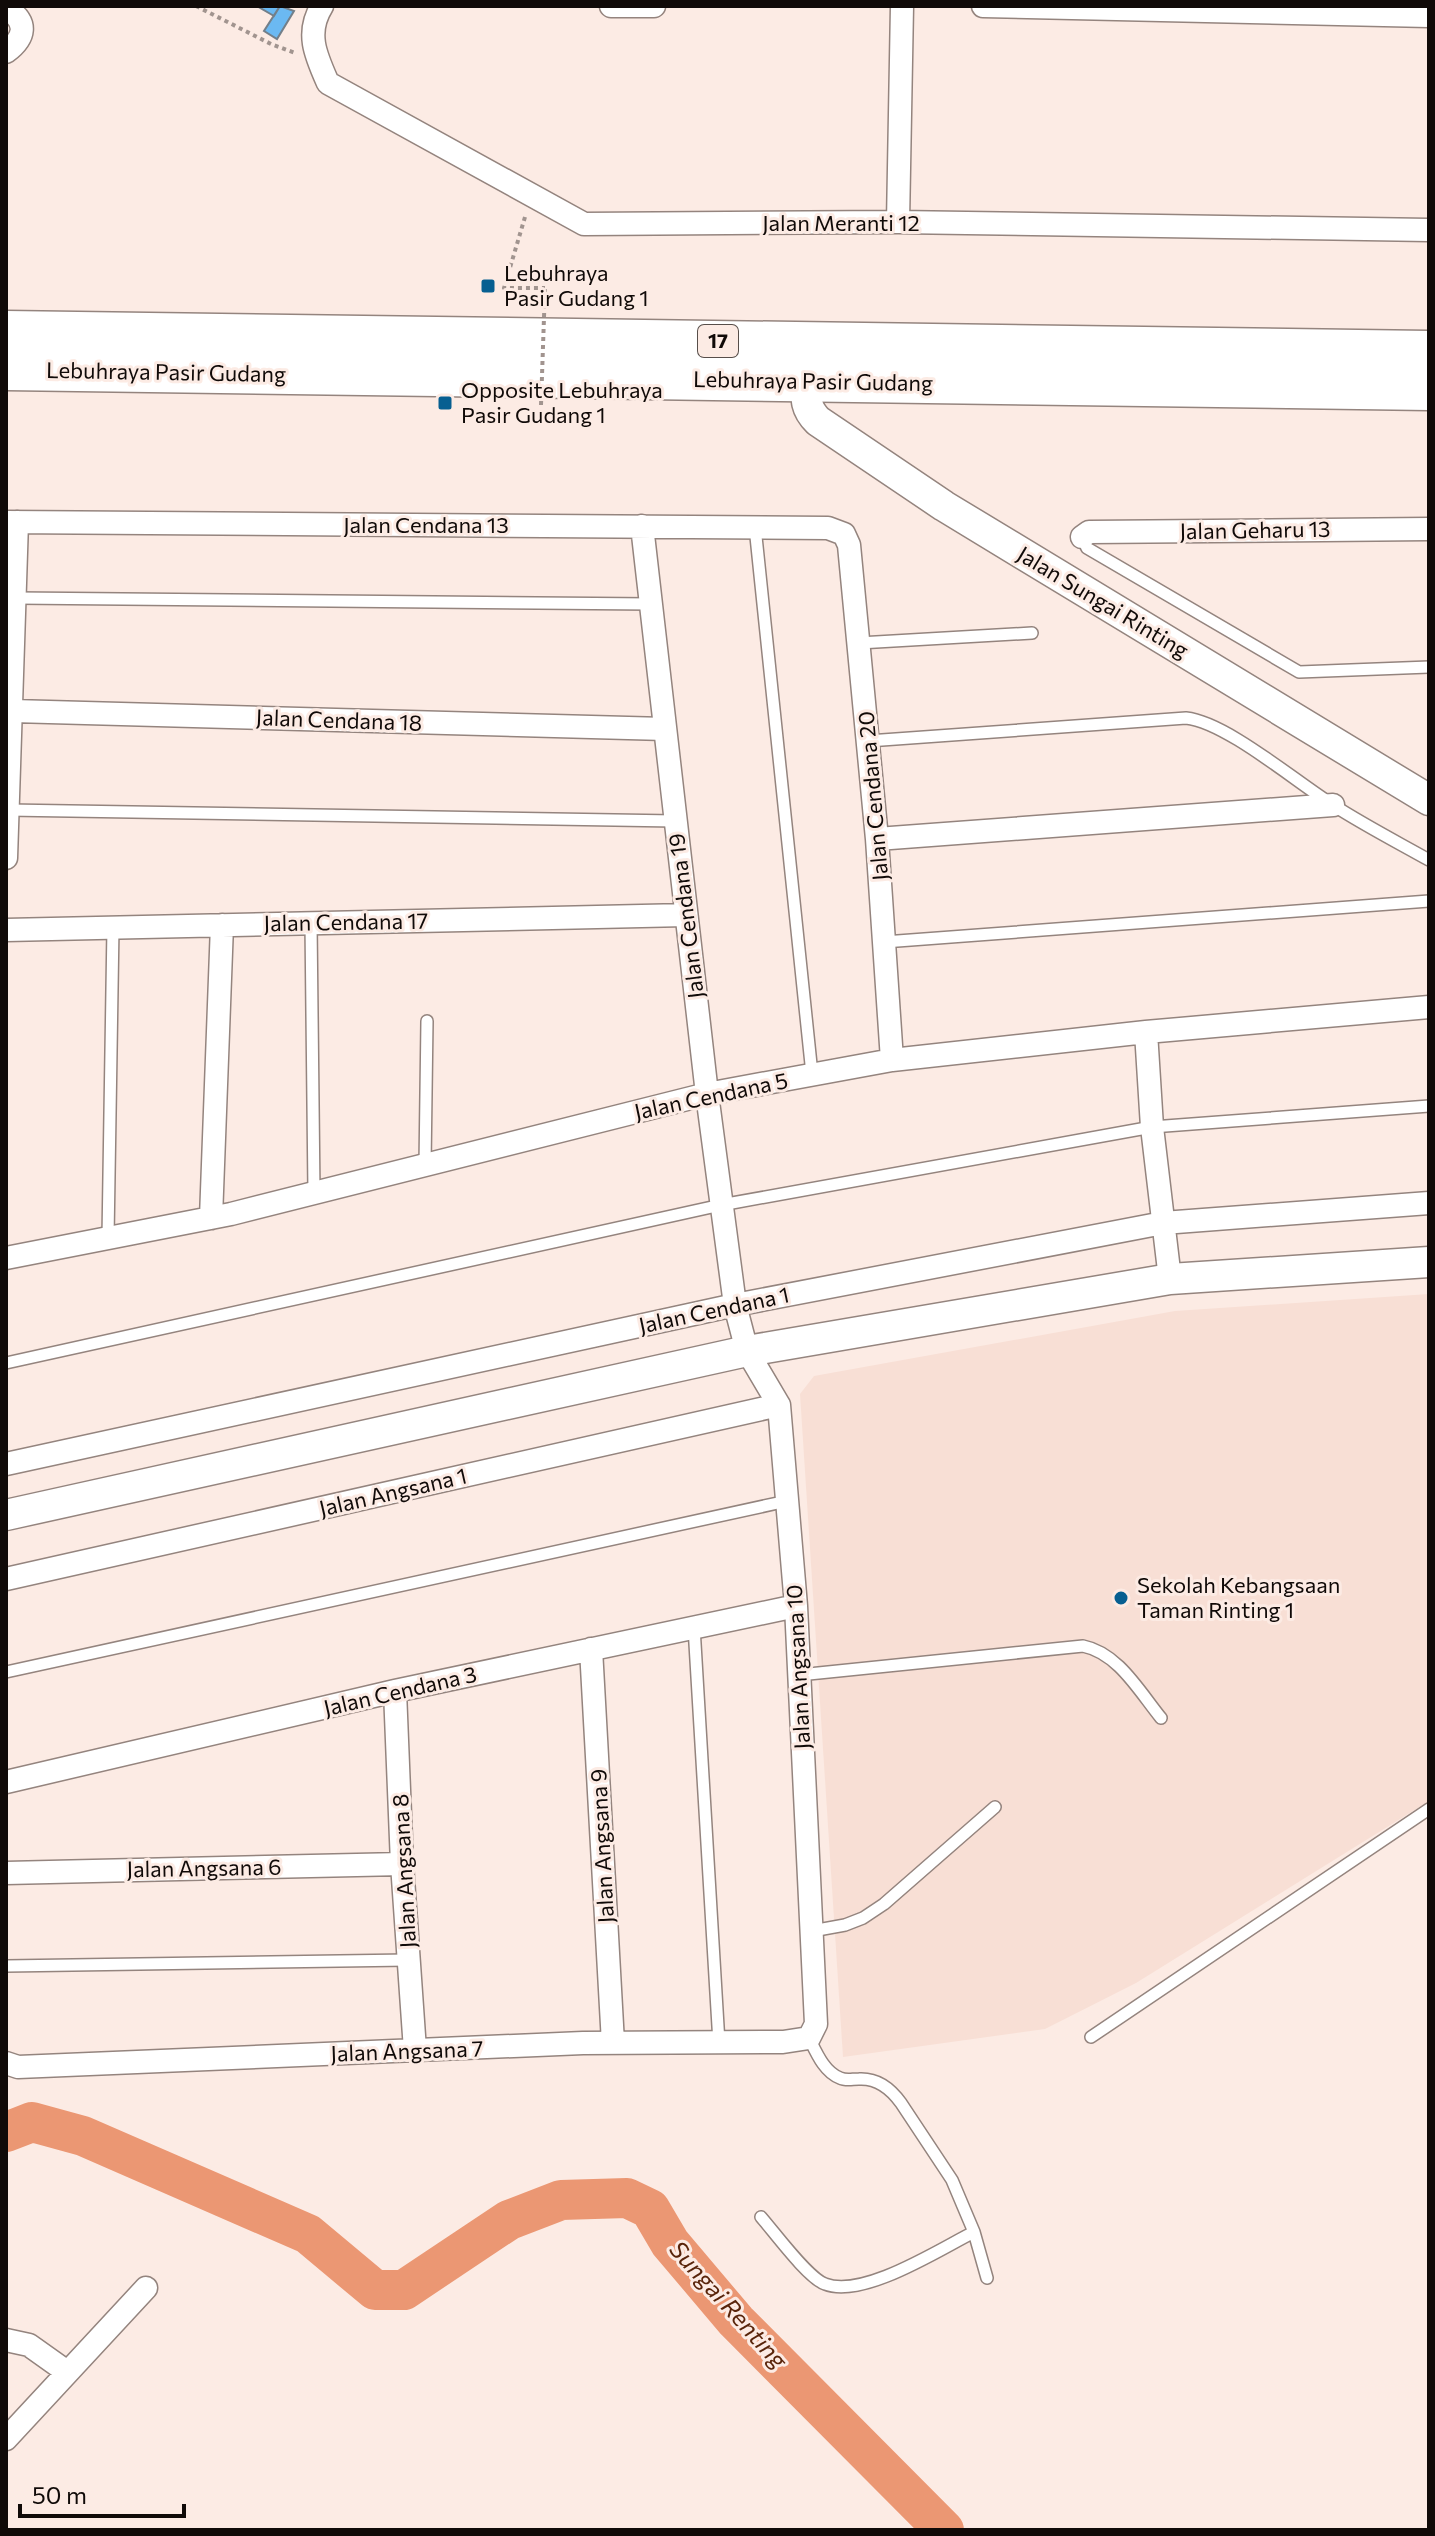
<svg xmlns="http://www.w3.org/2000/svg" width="1435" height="2536" viewBox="0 0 1435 2536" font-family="Commissioner,sans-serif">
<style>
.built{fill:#f8dfd5}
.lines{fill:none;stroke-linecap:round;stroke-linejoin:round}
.river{stroke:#eb9773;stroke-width:40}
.building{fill:#6bb9f2;stroke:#737f89;stroke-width:2}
.lane-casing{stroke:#94847e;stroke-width:14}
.street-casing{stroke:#94847e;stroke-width:25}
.secondary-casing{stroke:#94847e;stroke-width:33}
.highway-casing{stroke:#94847e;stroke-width:43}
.path{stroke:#a1948f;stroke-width:4;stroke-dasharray:4 4;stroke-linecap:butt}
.lane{stroke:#fff;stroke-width:11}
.street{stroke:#fff;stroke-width:22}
.secondary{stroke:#fff;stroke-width:30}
.highway{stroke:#fff;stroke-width:40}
.path-bridge{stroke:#a1948f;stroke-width:4;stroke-dasharray:4 4;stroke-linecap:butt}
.poi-dot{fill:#075f91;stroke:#fcebe4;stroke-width:3}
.labels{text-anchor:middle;stroke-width:6;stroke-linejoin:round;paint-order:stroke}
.shield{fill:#fcebe4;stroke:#574e4a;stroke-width:2}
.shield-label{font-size:20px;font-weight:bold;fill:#100a08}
.street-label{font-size:22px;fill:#100a08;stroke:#fcebe4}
.poi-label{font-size:22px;fill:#100a08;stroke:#fcebe4;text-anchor:start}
.water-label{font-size:24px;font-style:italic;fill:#59240a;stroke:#fcebe4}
</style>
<rect width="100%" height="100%" fill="#fcebe4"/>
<path class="built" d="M1429 1294V1801L1136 1983 1045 2029 843 2057 800 1394 814 1376 1175 1311Z"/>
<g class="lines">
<path class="river" d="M6 2132 32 2122 83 2136 308 2234 375 2290H404L509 2220 561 2200 627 2198 650 2209 670 2243 736 2321 944 2530"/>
</g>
<path class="building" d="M257 6H280L274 16Z
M280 6 294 11 277 39 264 31Z"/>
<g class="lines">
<defs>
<path id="lane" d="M755 527 812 1074
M1082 537 1087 548 1299 672 1429 667
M16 598 651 604
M859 643 1032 633
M868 741 1186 718C1226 722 1296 782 1333 805 1364 825 1397 842 1429 860
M8 810 675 821
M311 923 314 1193
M884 942 1429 901
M425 1165 427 1021
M108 1238 113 927
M6 1363 721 1205 1152 1127 1429 1106
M694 1627 719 2043
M6 1672 787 1501
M799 1675 1083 1646C1118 1653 1139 1691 1161 1718
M812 1931 845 1925 863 1918 884 1904 995 1807
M6 1966 408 1960
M1091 2037 1429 1809
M809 2038C816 2052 824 2072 840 2078 846 2081 852 2079 859 2079 877 2078 891 2089 901 2103L952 2180 974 2232 987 2278
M761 2217C775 2233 808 2278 825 2284 863 2299 940 2249 974 2232"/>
<path id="street" d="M322 6C305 33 316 56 328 83L584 224 898 222 1429 230
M611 6H654
M983 6 1429 16
M6 8C29 22 25 38 6 52
M898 222 902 6
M6 522 828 528 844 534 849 545 877 839 892 1060
M1082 537 1089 532 1429 529
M13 711 665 729
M877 839 1333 805
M6 858 17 522
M6 930 686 915
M1146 1032 1152 1127 1170 1279
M211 1218 222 925
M6 1258 231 1214 707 1094 892 1060 1146 1032 1429 1007
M6 1464 735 1305 1163 1223 1429 1203
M6 1579 779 1405
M591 1649 613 2043
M395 1691 402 1864 415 2050
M6 1782 395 1691 796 1606
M6 1873 402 1864
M6 2063 18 2067 583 2043 783 2042 809 2038 816 2024 796 1606 779 1405 747 1351 735 1305 707 1094 642 526
M6 2340 29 2345 67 2372
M6 2439 146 2288"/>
<path id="secondary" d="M807 382C806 399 805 408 818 421L944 506 1429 800
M6 1515 747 1351 1170 1279 1429 1262"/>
<path id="highway" d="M6 331 1429 351
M6 370 1429 390"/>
</defs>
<use href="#lane" class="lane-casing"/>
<use href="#street" class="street-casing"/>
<use href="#secondary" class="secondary-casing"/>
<use href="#highway" class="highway-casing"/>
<path class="path" d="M196 6 271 44 295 53
M525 217 504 288H545"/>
<use href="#lane" class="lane"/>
<use href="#street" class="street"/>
<use href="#secondary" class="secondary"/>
<use href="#highway" class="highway"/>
<path class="path-bridge" d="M541 405 545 288"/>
</g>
<g class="poi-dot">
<rect x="480" y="278" width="16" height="16" rx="4"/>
<rect x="437" y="395" width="16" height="16" rx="4"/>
<circle cx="1121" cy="1598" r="8"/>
</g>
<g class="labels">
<rect class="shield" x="698" y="325" width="40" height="32" rx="6"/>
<g class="shield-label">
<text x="718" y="348">17</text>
</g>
<g class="street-label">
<text x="841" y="231">Jalan Meranti 12</text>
<text transform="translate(166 372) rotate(1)" y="8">Lebuhraya Pasir Gudang</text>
<text transform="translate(813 381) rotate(1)" y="8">Lebuhraya Pasir Gudang</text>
<text x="426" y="533">Jalan Cendana 13</text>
<text transform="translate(1255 530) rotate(-1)" y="8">Jalan Geharu 13</text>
<text transform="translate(1103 602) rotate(31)" y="8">Jalan Sungai Rinting</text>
<text transform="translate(339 720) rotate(2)" y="8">Jalan Cendana 18</text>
<text transform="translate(873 796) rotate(-95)" y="8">Jalan Cendana 20</text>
<text transform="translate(686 916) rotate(-97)" y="8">Jalan Cendana 19</text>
<text transform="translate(346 922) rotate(-1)" y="8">Jalan Cendana 17</text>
<text transform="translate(711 1096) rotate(-12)" y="8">Jalan Cendana 5</text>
<text transform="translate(714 1310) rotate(-12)" y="8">Jalan Cendana 1</text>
<text transform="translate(393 1492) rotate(-13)" y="8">Jalan Angsana 1</text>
<text transform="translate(798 1667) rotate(-93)" y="8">Jalan Angsana 10</text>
<text transform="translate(400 1691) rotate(-13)" y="8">Jalan Cendana 3</text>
<text transform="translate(602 1846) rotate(-93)" y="8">Jalan Angsana 9</text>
<text transform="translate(204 1868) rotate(-1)" y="8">Jalan Angsana 6</text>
<text transform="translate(404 1871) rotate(-93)" y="8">Jalan Angsana 8</text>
<text transform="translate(407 2051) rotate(-2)" y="8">Jalan Angsana 7</text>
</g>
<g class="poi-label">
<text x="504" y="281">Lebuhraya<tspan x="504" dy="25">Pasir Gudang 1</tspan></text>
<text x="461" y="398">Opposite Lebuhraya<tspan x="461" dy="25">Pasir Gudang 1</tspan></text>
<text x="1137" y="1593">Sekolah Kebangsaan<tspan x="1137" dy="25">Taman Rinting 1</tspan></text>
</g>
<g class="water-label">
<text transform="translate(728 2305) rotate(48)" y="8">Sungai Renting</text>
</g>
</g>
<rect width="1435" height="2536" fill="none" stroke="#100a08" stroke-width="16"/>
<path d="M20 2504v12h164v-12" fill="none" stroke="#100a08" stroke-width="4"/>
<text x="32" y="2504" font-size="24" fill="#100a08" stroke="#fcebe4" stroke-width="6" paint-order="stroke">50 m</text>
</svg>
